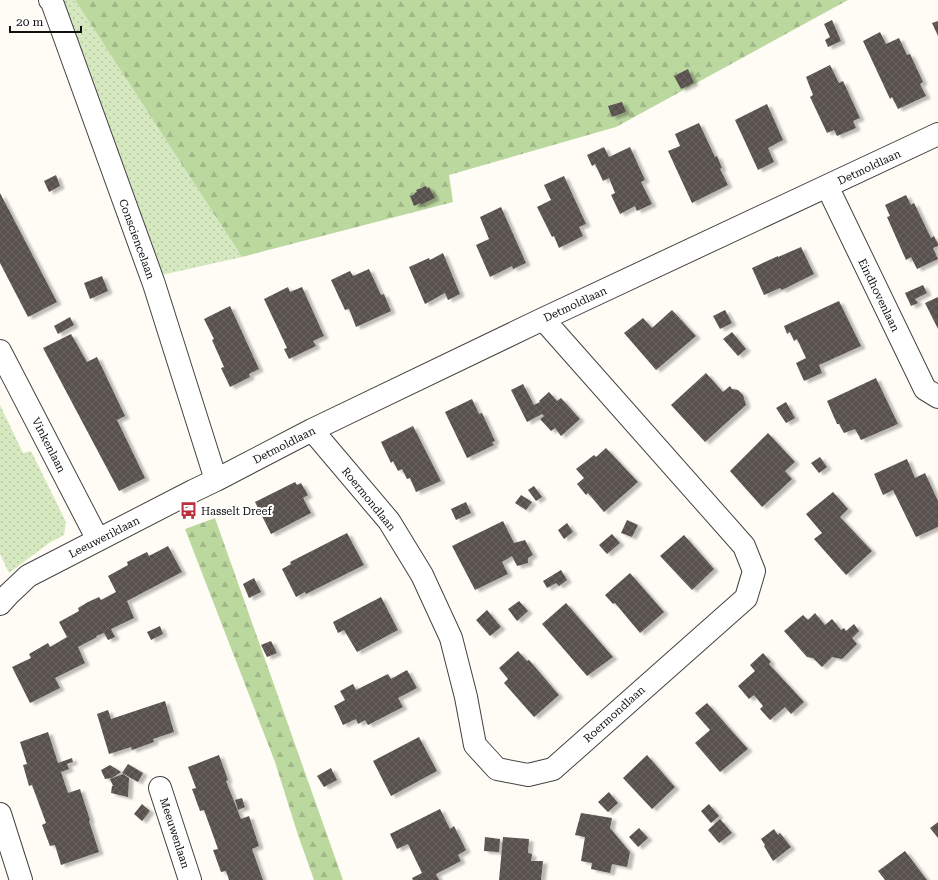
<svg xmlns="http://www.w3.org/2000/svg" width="938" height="880" viewBox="0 0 938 880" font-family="'Roboto Serif',serif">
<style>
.grass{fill:url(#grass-dots)}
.forest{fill:url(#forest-firs)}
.building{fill:url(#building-cross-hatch);filter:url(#shadow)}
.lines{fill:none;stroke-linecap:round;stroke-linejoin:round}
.minor-casing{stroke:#434343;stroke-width:24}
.minor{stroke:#fff;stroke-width:22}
.labels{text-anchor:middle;stroke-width:4;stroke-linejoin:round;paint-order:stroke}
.street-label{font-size:11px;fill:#101010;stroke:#fff}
.poi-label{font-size:11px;fill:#101010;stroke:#fff;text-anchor:start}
</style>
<defs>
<pattern id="grass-dots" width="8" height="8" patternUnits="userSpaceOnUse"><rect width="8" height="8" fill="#d6e8bf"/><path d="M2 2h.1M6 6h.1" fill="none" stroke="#b7c6a3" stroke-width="1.8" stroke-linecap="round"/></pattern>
<pattern id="forest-firs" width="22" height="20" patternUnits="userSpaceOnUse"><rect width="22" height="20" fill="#bbd89f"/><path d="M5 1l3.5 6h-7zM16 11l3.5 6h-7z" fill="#a0b888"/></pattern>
<pattern id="building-cross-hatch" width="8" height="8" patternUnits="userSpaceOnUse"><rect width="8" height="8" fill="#58514d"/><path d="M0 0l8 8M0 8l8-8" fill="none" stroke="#6b6562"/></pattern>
<filter id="shadow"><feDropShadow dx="4.5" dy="2.5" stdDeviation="1" flood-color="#0004"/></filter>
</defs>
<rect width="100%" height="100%" fill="#fefcf4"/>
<path class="grass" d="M62 0H75L242 257 157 276Z
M0 405 23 453 31 451 66 522 64 535 49 543 9 573 0 554Z"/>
<path class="forest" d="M75 0H848L616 127 449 175 453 202 242 257Z
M215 518 343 880H314L298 835 275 762 185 529Z"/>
<path class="building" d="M832 20 841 41 828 47 825 40 830 37 824 24Z
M938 21V36L932 23Z
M880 32 886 44 899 38 907 55 910 54 923 82 920 84 926 96 898 109 892 97 890 99 863 41Z
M830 65 839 83 843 81 860 118 853 121 856 128 837 136 834 130 827 133 810 97 813 95 806 77Z
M688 69 694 83 681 89 674 76Z
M622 102 626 112 612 117 608 106Z
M767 104 783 140 768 148 774 162 758 170 735 120Z
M699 123 715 157 717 156 722 168 720 169 728 185 692 203 668 151 680 146 675 134Z
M604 147 609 157 630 147 645 180 641 182 652 204 637 211 635 206 620 214 611 195 615 193 609 178 603 181 595 164 592 166 587 155Z
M56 175 60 186 49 192 44 181Z
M564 176 586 224 579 227 583 236 559 248 554 236 552 237 537 207 551 200 544 185Z
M426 186 427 188 429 187 435 198 420 205V203L414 206 410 196 415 194 414 193 417 192 416 190Z
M0 193 57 302 28 317 0 263Z
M906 195 911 205 914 203 931 238 934 236 938 244V246L933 248 938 259 917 269 911 257 906 260 887 217 890 216 885 205Z
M501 207 526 263 513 269 512 266 490 277 476 245 489 239 480 217Z
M801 247 814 274 782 290 780 288 764 295 752 268 778 256V257Z
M443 253 460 294 448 300 445 293 425 304 409 267 429 258 430 260Z
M369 269 381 295 384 294 391 311 356 327 349 309 345 310 331 280 350 271 353 276Z
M102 276 108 291 90 299 84 283Z
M923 285 927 293 915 299 918 303 911 306 905 293Z
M288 287 290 292 302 287 324 336 313 341 316 346 289 359 284 349 287 348 264 299Z
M938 297V329L925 303Z
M839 301 861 346 819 365 822 373 804 381 796 363 806 358 797 339 794 341 790 332 787 334 784 326Z
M230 306 259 369 249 374 250 377 230 387 221 368 224 367 212 340 214 339 204 319Z
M672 310 696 336 656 370 624 333 643 318 652 328Z
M725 310 732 323 720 329 713 316Z
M70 317 74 325 58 334 54 326Z
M732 332 746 349 738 356 723 339Z
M71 334 87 362 97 357 125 416 117 420 145 478 119 491 43 348Z
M706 373 723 392 730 386 732 389 738 390 743 395 746 405 705 442 671 405Z
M876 378 898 424 861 440 855 429 844 433 839 424H837L827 401Z
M523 384 534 405 540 402 539 401 549 392 557 401 561 398 580 419 561 436 555 428 551 431 540 419 544 416 542 414 527 422 511 390Z
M472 399 479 414 482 413 495 441 492 442 494 445 467 458 445 412Z
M786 402 795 418 786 423 776 408Z
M413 426 441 481 416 492 410 478 407 479 402 469 398 471 393 461 391 463 381 442Z
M768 433 795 462 785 471 792 479 762 507 730 471Z
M606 448 638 482 604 512 588 493 586 495 577 484 584 478 576 469 594 455 596 457Z
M820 457 827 467 819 473 811 463Z
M907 459 915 478 925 473 938 501V527L916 537 893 490 883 495 874 474Z
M295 482 297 485 301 483 308 495 303 498 311 513 271 534 255 502Z
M534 486 542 497 536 501 528 490Z
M833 492 848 509 840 517 872 551 846 575 814 539 822 533 806 514Z
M521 495 532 502 526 510 515 503Z
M466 502 471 513 456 520 451 509Z
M627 520 638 525 632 537 621 533Z
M503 521 514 543 525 540 533 555 528 558V563L517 566 512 556 502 562 508 574 475 590 452 546Z
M567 523 573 532 564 539 558 530Z
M347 533 364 565 306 594 305 592 296 597 282 569 291 564 290 562Z
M612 534 620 543 607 554 599 545Z
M684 535 714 569 692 590 660 556Z
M168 546 182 572 127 601 134 618 111 629 115 637 108 640 104 633 96 636 97 637 78 647 85 663 55 678 60 688 30 703 12 667 31 658 29 654 48 643 50 647 67 637 59 622 79 611 78 608 88 602 99 597 101 600 116 592 108 576 128 565 127 562 147 552 149 556Z
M561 570 567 580 559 586 556 583 547 588 543 581Z
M630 573 664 612 640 633 615 603 613 604 605 595Z
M254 578 261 592 249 598 243 584Z
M381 597 398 630 357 652 344 630 338 633 333 622Z
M519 601 528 611 517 621 508 609Z
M566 603 613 657 587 676 542 624Z
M487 610 501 627 490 636 476 620Z
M815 613 825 625 832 619 841 630 844 628 846 631 854 624 859 631 852 638 857 644 842 659 832 657 822 667 813 658 807 657 784 631 803 615 808 620Z
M160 626 163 634 151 640 147 632Z
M271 641 277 653 267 657 261 645Z
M518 651 527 661 529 660 559 695 534 717 504 683 508 679 499 668Z
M763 653 771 662 769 664 804 702 791 714 785 707 770 720 760 709 763 706 754 695 749 699 738 686 755 671 750 665Z
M407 670 417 688 398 698 403 707 368 725 365 720 358 724 356 719 343 725 334 706 345 700 340 691 353 684 356 690 388 674 391 679Z
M165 701 174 732 153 739 154 742 132 750 131 747 109 754 97 714 108 710 111 719Z
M707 703 748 749 720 772 695 743 710 730 695 713Z
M48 732 58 763 72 758 73 762 67 764 69 769 61 772 68 793 80 789 90 820 89 821 99 852 61 865 55 845 50 846 42 825 46 823 32 785 29 786 23 765 27 764 20 742Z
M419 737 437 771 391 796 373 761Z
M219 755 228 780 226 781 241 819 249 816 259 846 252 849 263 880H229L226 871 221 872 213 850 218 849 204 810 200 811 192 789 196 788 188 767Z
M647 755 675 787 652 809 623 778Z
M128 764 143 773 138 782 122 773Z
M110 765 121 772 112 778 105 779 101 770Z
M331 768 337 780 324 787 317 776Z
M123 774 129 778 128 797 111 793 112 786H113L110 779Z
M609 792 618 803 608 812 598 802Z
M242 798 245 807 238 810 235 800Z
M142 804 150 811 142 821 134 814Z
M709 804 719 816 711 823 701 811Z
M440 809 450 829 454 826 466 850 458 855 461 861 436 874 439 880H413L412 878 422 873 408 844 397 849 390 834Z
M581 813 612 818 610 828 630 852 627 867 612 864 610 873 591 869 592 863 581 861 585 837 575 835Z
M720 819 732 833 719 843 708 830Z
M938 822V838L930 828Z
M639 828 648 838 638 847 629 837Z
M774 829 778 835 780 833 791 847 773 861 764 846 765 845 761 839Z
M485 837 500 839 499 852 484 851Z
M503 837 529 839 528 853 532 854 531 861H543L541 880H499Z
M905 851 927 880H885L878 871Z"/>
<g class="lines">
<defs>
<path id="minor" d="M50 0 52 2 154 284 216 480
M827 186 925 389 938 397
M0 351 98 540
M312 430 389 521 422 575 451 638 466 697 475 745 497 769 528 775 553 769 746 598 754 571 744 546 543 319
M0 604 9 594 28 576 193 491 216 480 312 430 543 319 938 134
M160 788 190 880
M0 814 21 880"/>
</defs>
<use href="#minor" class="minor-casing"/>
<use href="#minor" class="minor"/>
</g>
<defs>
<symbol id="bus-bare" viewBox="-9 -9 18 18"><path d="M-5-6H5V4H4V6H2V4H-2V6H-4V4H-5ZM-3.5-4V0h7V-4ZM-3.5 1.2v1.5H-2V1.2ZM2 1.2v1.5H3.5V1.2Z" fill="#b92f3c" stroke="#fff" stroke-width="2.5" paint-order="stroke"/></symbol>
</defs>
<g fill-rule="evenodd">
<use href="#bus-bare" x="176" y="498" width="25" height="25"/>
</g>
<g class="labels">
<g class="street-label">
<text transform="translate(869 167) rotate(-25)" y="4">Detmoldlaan</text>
<text transform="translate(137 239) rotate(70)" y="4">Consciencelaan</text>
<text transform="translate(879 295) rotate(64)" y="4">Eindhovenlaan</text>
<text transform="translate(575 304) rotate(-25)" y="4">Detmoldlaan</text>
<text transform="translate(49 445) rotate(63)" y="4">Vinkenlaan</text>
<text transform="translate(284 445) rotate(-27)" y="4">Detmoldlaan</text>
<text transform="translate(369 499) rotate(51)" y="4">Roermondlaan</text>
<text transform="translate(104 537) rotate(-27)" y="4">Leeuweriklaan</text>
<text transform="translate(614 714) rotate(-42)" y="4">Roermondlaan</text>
<text transform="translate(175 833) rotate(72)" y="4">Meeuwenlaan</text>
</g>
<g class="poi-label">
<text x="201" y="515">Hasselt Dreef</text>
</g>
</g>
<path d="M10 26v6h71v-6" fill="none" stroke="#101010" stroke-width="2"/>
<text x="16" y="26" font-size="12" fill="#101010" stroke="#ffffff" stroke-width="3" paint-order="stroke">20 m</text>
</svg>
